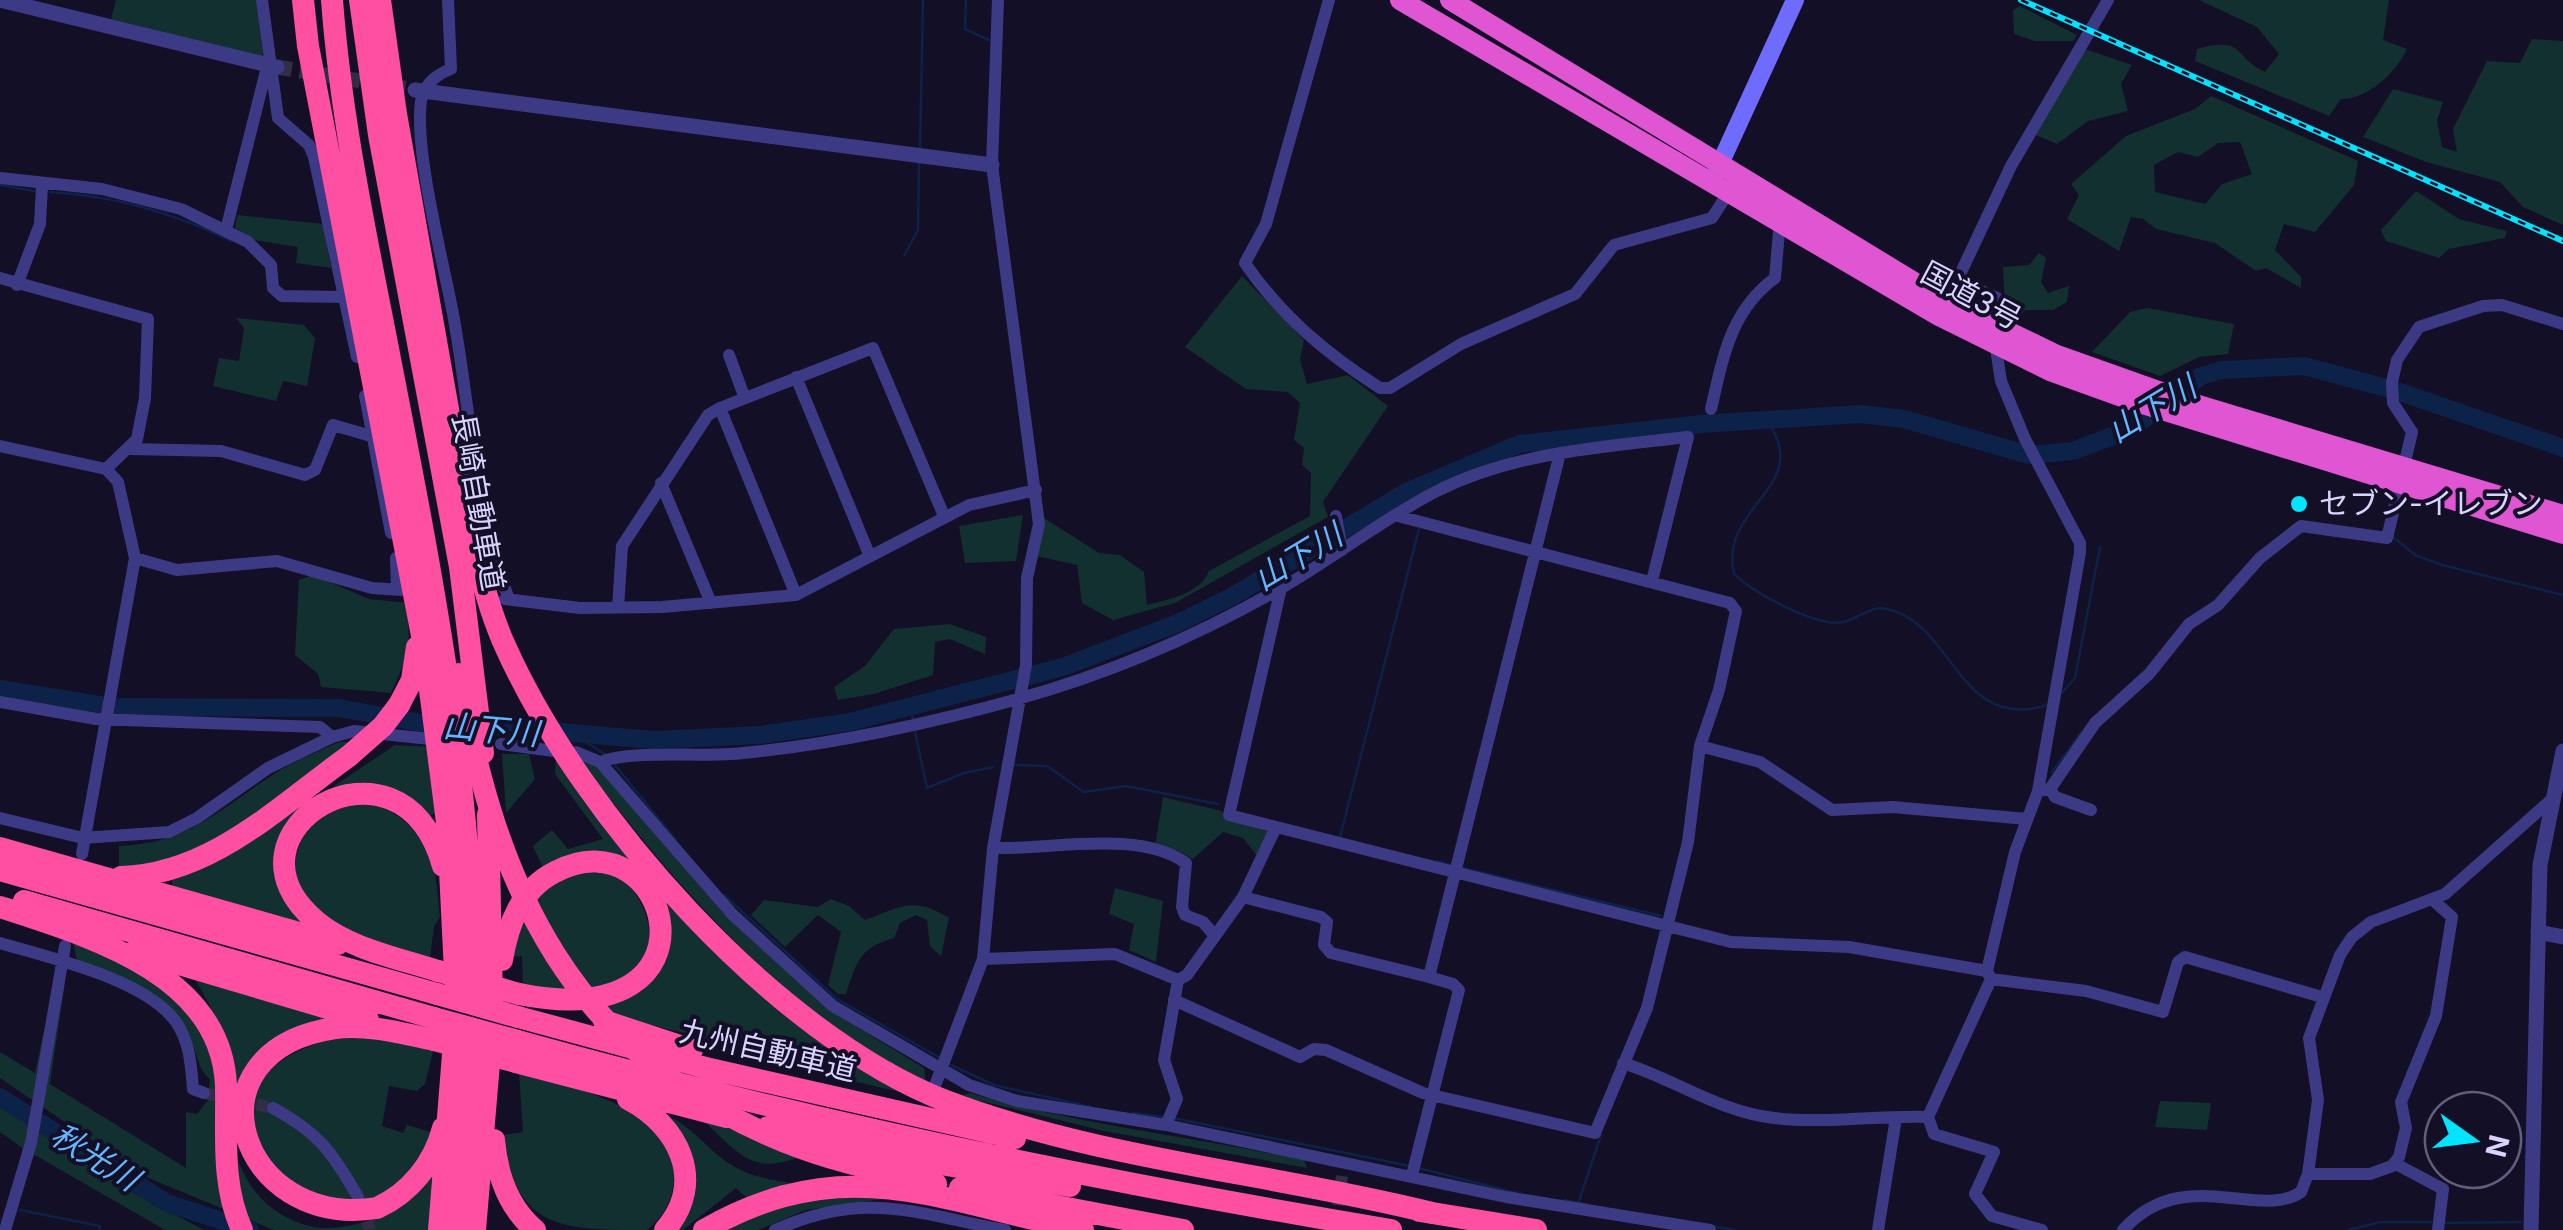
<svg xmlns="http://www.w3.org/2000/svg" width="2563" height="1230" viewBox="0 0 2563 1230" font-family="Inter,'Noto Sans JP',sans-serif">
<style>
.green{fill:#12302f;fill-rule:evenodd}
.lines{fill:none;stroke-linecap:round;stroke-linejoin:round}
.stream{stroke:#0c2248;stroke-width:2.5}
.river{stroke:#0c2248;stroke-width:18}
.minor-tunnel{stroke:#312d47;stroke-width:12;stroke-dasharray:12 6;stroke-linecap:butt}
.tertiary-tunnel{stroke:#312d47;stroke-width:15;stroke-dasharray:15 8;stroke-linecap:butt}
.minor{stroke:#3d3a85;stroke-width:12}
.tertiary{stroke:#3d3a85;stroke-width:15}
.secondary{stroke:#6f6bff;stroke-width:18}
.trunk{stroke:#e055d1;stroke-width:20}
.motorway{stroke:#ff4fa3;stroke-width:22}
.rail-casing{stroke:#00e5ff;stroke-width:6}
.rail{stroke:#130f26;stroke-width:2.5;stroke-dasharray:8;stroke-linecap:butt}
.motorway-bridge{stroke:#ff4fa3;stroke-width:22}
.poi-dot{fill:#00e5ff;stroke:#130f26;stroke-width:4}
.labels{text-anchor:middle;stroke-width:8;stroke-linejoin:round;paint-order:stroke}
.street-label{font-size:30px;fill:#d9d4ff;stroke:#130f26}
.poi-label{font-size:30px;fill:#d9d4ff;stroke:#130f26;text-anchor:start}
.water-label{font-size:32px;font-style:italic;fill:#62b6ff;stroke:#130f26}
</style>
<rect width="100%" height="100%" fill="#130f26"/>
<path class="green" d="M116 0H258L263 57 111 19Z
M2199 0H2389L2383 40 2407 49C2396 73 2368 99 2341 99L2329 116 2195 61 2197 49C2246 35 2232 57 2265 72L2279 54 2257 27Z
M2020 6 2077 35 2073 41H2035L2014 34 2013 10Z
M2532 39 2563 41V225L2523 207 2500 182 2426 162 2363 137 2393 89 2443 102 2437 120 2442 147 2457 152 2453 129 2487 61 2520 63Z
M2085 49 2132 65 2121 84 2128 111 2088 121 2057 144 2036 135Z
M2211 96 2358 161 2354 185 2315 232 2284 224 2275 250 2301 277V288L2266 268 2256 271 2215 243 2156 229 2143 219 2131 217 2119 251 2067 219 2079 195 2071 184 2126 136 2195 109ZM2240 142 2252 174 2222 184 2205 204 2155 192 2154 165 2178 152 2198 157 2218 143Z
M2416 191 2459 219 2507 231 2505 238 2449 249 2439 258 2386 241 2381 230Z
M237 215 323 224 331 268 296 263 298 247 254 240 235 228Z
M2039 253 2046 258 2041 282 2048 293 2069 286 2067 302 2053 310H2025L2020 317 2005 308 2003 267 2029 265Z
M1242 276 1304 340 1300 359 1307 384 1348 375 1388 406 1323 502 1328 517 1175 603 1113 620 1082 603 1077 565 1037 556 1044 518 1099 553 1120 555 1144 572 1147 605C1169 599 1200 594 1209 571L1310 516 1311 473 1302 465 1304 448 1294 440 1300 403 1288 392 1246 389 1185 347Z
M2147 308 2234 324 2228 354 2199 357 2160 376 2092 352 2130 312Z
M236 318 304 325 315 338 307 386 283 381 276 401 213 386 219 358 239 361 244 328Z
M1023 515 1016 561 965 563 959 526Z
M313 575 369 599 408 603 409 652 391 693 321 687 318 674 295 655 299 580Z
M950 624 986 637 985 654 950 639 935 642 933 675 874 694 838 700 834 687 865 666 894 629Z
M339 742H349C297 782 224 854 158 865 146 867 132 866 119 866V846C189 843 219 810 274 774 294 761 317 752 339 742Z
M395 745 432 747 437 813 428 816 373 787 334 786Z
M502 754H529L535 779 506 813Z
M556 756 642 868C601 850 584 851 543 868L533 846 552 830 568 849 603 839 555 774Z
M579 759 595 764 722 912 829 1010 924 1068 926 1083C782 1010 676 886 579 759Z
M1163 797 1222 811 1225 819 1270 832 1257 856 1243 838 1223 832 1193 859 1177 850 1155 846Z
M370 801C431 829 435 855 440 917L434 926 430 959C380 944 274 919 299 846 313 804 331 808 370 801Z
M304 803 282 835 304 919 302 926 172 889V880L218 860Z
M566 873H617C659 909 666 972 603 991 581 997 547 989 523 987L522 956 510 957C521 918 533 897 566 873Z
M655 886 739 974 828 1047 913 1095 848 1080 844 1071 588 1010C618 1002 638 994 659 969Z
M1115 888 1163 901 1156 962 1129 950 1134 924 1109 914Z
M831 899 849 906 865 920C902 906 914 896 949 918L941 956 930 946 927 920 916 915 900 923 894 938C859 948 857 961 846 994H838L828 985 841 932 818 915 785 947 751 915 764 900 818 907Z
M73 943C136 970 166 978 207 1036 214 1046 214 1061 217 1072 229 1127 232 1188 286 1217 300 1224 314 1229 330 1228 379 1224 399 1210 432 1173L429 1230H274L146 1177 0 1078V1052L35 1073 56 973 65 982 50 1084 186 1168V1112L197 1114 208 1100 210 1079C195 1066 197 1048 187 1031 165 990 118 976 77 960Z
M195 979 323 1014 322 1021 291 1032 232 1112C232 1053 224 1029 195 979Z
M350 1035 386 1037 433 1051 425 1084 417 1091 389 1086 382 1126 403 1133 407 1125 434 1133C420 1166 401 1185 371 1203L277 1190C268 1169 257 1147 251 1125 238 1070 309 1041 350 1035Z
M519 1073C575 1089 668 1104 674 1175 675 1197 664 1217 647 1230 561 1230 515 1230 503 1135L523 1132Z
M970 1093C1079 1125 1193 1137 1304 1160L1307 1168 1104 1131 960 1096Z
M2160 1101 2211 1103 2207 1130 2155 1127Z
M0 1107 139 1196 204 1230H165L21 1147 0 1132Z
M661 1113C686 1121 703 1144 724 1160 744 1175 766 1179 791 1183L749 1200 736 1188 683 1230H676C693 1174 705 1159 661 1113Z
M703 1120 821 1149C758 1175 751 1167 703 1120Z
M852 1192 898 1197 806 1210 758 1230H718L748 1213Z"/>
<g class="lines">
<path class="stream" d="M966 0 965 29 989 40
M920 148 923 0
M0 185 34 191
M50 192C116 196 173 213 232 241
M904 256 918 230 919 164
M1766 419C1816 488 1718 504 1734 574 1754 593 1817 628 1844 622 1859 618 1872 605 1887 609 1954 623 1958 733 2047 705
M2392 536 2415 555 2442 565 2563 595
M2061 694 2075 678 2100 547
M910 708 913 719
M915 732 927 788 964 773 993 767
M578 737 606 755
M615 765 676 840
M1014 765 1047 766 1084 792 1126 786 1218 804
M2052 772 2081 733
M1340 837 1419 529
M1437 861 1450 865
M1463 868 1661 916
M724 895 837 999 940 1058
M951 1065 994 1085 1091 1107
M1133 1113 1165 1117
M1173 1118 1410 1166
M1418 1168 1517 1193
M1564 1200 1586 1204
M1579 1201 1601 1135
M20 1210 100 1226 99 1230
M2445 1223 2521 1222
M1712 1226 1735 1230
M2348 1230 2381 1222H2431"/>
<path class="river" d="M0 689 112 707 339 708 438 726H487L654 740 759 735 850 722 1063 667 1178 623 1233 596 1406 492 1519 444 1701 424 1861 414 1904 419 2029 455 2073 451 2131 429 2201 376 2221 370 2304 366 2394 390 2563 448
M0 1097 167 1203 250 1230"/>
<path class="minor-tunnel" d="M204 1093 273 1108
M361 1204 370 1230
M1336 1223 1342 1176"/>
<path class="tertiary-tunnel" d="M277 67 415 90"/>
<path class="minor" d="M262 0 278 118 309 145 314 157 357 357
M448 0 451 69C435 75 424 85 421 101 414 151 443 260 453 314 471 410 473 507 509 599
M1329 0 1266 224 1245 263C1281 316 1327 354 1380 388H1390L1461 344 1575 294 1614 245 1712 218 1730 190
M0 178 102 189 181 209 248 242 271 265 273 288 282 296 342 297
M226 230 266 71
M0 278 148 319 145 398 137 439 106 469
M1957 280 1997 298 1992 323 2001 381 2025 439 2080 543V553L2038 791 2015 852 1987 971 1991 979 1928 1117 1934 1134 1994 1152 1975 1194 1992 1216 2042 1230
M17 285 40 224 42 186
M1947 302 2011 166 2108 0
M729 355 744 396
M796 377 869 554
M365 396 391 533
M1711 409C1723 358 1730 311 1775 278L1780 220
M0 446 106 469 118 482 135 558 82 854
M131 449 221 451 305 475 315 470 333 425 371 436
M661 483 711 603
M1336 516 1342 550
M135 558 177 570 277 561 372 588 401 590
M396 558 397 590
M1281 588 1229 815 1731 942 1849 947 1987 971
M796 595 720 408 873 348 944 516
M505 599 580 608 662 607 796 595 969 505 1036 490
M618 608 622 546 708 415 720 408
M0 702 96 719 320 727 332 737
M501 744 554 751
M1700 746 1760 762 1832 810 1893 807 2027 819
M576 752 600 762 732 914 833 1006 969 1085 1017 1101 1166 1125 1506 1197 1710 1230
M600 762C635 749 702 758 743 753 837 744 927 724 1018 699 1108 674 1201 634 1283 587 1335 557 1384 518 1437 491 1515 452 1603 447 1688 437L1652 581
M2050 789 2055 797 2091 810
M2038 791 2050 789 2095 723 2149 674 2189 624 2218 605 2260 558 2301 526 2387 538 2412 432 2393 403 2392 382 2397 360 2419 327 2483 306 2502 305 2563 324
M0 818 83 838 169 832 197 818 268 768 332 737 354 731 430 739
M993 848C1050 850 1138 829 1186 863L1182 907 1185 915 1203 922 1215 936
M1243 897 1321 917 1327 922 1324 945 1331 953 1429 977
M0 943C50 958 145 979 176 1022 190 1042 191 1066 193 1089L204 1093
M983 959 1115 954 1178 980
M1991 979 2086 991 2163 1012 2178 962 2185 957 2322 997
M1174 1000 1300 1057 1314 1049 1326 1050 1423 1093 1595 1133 1647 1008 1688 842 1700 746 1719 690 1736 611 1730 603 1398 516
M1623 1063C1674 1079 1720 1112 1774 1118 1824 1124 1877 1115 1928 1117
M936 1083 983 959 993 848 1026 665 1027 578 1039 524 992 165 998 0
M273 1108C320 1134 332 1152 358 1197
M1166 1125 1177 1099 1164 1060 1178 980 1187 975 1243 897 1276 827
M2394 1163 2443 1189 2438 1230
M2308 1174H2370L2392 1166 2399 1157 2406 1128 2401 1102 2436 1016 2452 917 2434 901
M1412 1175 1459 990 1453 984 1429 977 1560 453
M5 1230 31 1143 65 946
M775 1230C867 1189 915 1214 1005 1230
M1878 1230 1896 1118
M2123 1230C2183 1163 2259 1221 2301 1192L2308 1174 2318 1100 2309 1038 2340 955 2352 937 2371 922 2445 894 2551 800"/>
<path class="tertiary" d="M0 0 277 67
M415 90 992 165
M2538 932 2563 937
M2531 1230 2540 865 2563 751"/>
<path class="secondary" d="M1714 177 1795 0"/>
<path class="trunk" d="M1400 0 1939 316 2050 371 2136 402 2563 534
M1450 0 1947 302 2057 355 2192 403 2563 515"/>
<path class="motorway" d="M303 0 308 46 425 651 448 830 456 992
M332 0C341 121 367 240 390 359 431 569 473 782 474 997
M360 0 379 135 460 567 483 753
M380 0 396 114 476 568
M475 555C484 586 492 618 506 648 581 815 774 1034 946 1101 1101 1160 1272 1173 1432 1213
M399 705 412 680 417 647
M488 814 492 1002
M0 848 338 944
M0 870 437 994
M121 877C211 875 279 806 349 756
M24 901 434 1018
M0 907C89 936 222 974 226 1086 227 1136 221 1183 242 1230
M135 951 368 1020
M502 960C508 924 521 889 555 872 670 811 733 1037 519 994
M438 971C398 958 350 949 317 922 208 832 401 716 443 866
M518 1017 710 1069 1015 1138
M604 1021 692 1050
M434 1040C401 1033 368 1024 335 1028 181 1051 238 1230 377 1208 410 1193 434 1163 443 1128
M518 1041C805 1121 1097 1181 1391 1230
M516 1062 727 1117
M628 1099C678 1125 707 1181 665 1230
M768 1127 923 1161 1070 1186
M494 1140C497 1175 508 1207 535 1230
M960 1188 1183 1230
M1420 1211 1536 1230
M439 1230 455 1029
M457 1230 474 1034
M475 1230 491 1039
M704 1230C847 1149 936 1201 1083 1230"/>
<defs>
<path id="rail" d="M2021 0 2563 241"/>
</defs>
<use href="#rail" class="rail-casing"/>
<use href="#rail" class="rail"/>
<path class="motorway-bridge" d="M459 674C494 885 572 1055 783 1141 832 1161 885 1172 936 1184
M349 756 383 726 399 705
M438 971 519 994
M437 994 518 1017
M434 1018 518 1041
M434 1040 516 1062"/>
</g>
<circle class="poi-dot" cx="2299" cy="504" r="10"/>
<g class="labels">
<g class="street-label">
<text transform="translate(1971 296) rotate(28)" y="10">国道3号</text>
<text transform="translate(478 502) rotate(80)" y="10">長崎自動車道</text>
<text transform="translate(768 1051) rotate(13)" y="10">九州自動車道</text>
</g>
<g class="poi-label">
<text x="2319" y="514">セブン-イレブン</text>
</g>
<g class="water-label">
<text transform="translate(2152 409) rotate(-31)" y="11">山下川</text>
<text transform="translate(1298 557) rotate(-31)" y="11">山下川</text>
<text transform="translate(491 730) rotate(5)" y="11">山下川</text>
<text transform="translate(95 1157) rotate(32)" y="11">秋光川</text>
</g>
</g>
<g transform="translate(2473 1140) rotate(104)"><circle r="48" fill="#130f26" stroke="#625e7d" stroke-width="2.5"/>
<path d="M0-8L18 38L0 25L-18 38Z" fill="#00e5ff"/>
<text y="-15" font-size="28" font-weight="bold" text-anchor="middle" fill="#d9d4ff">N</text>
</g>
</svg>
